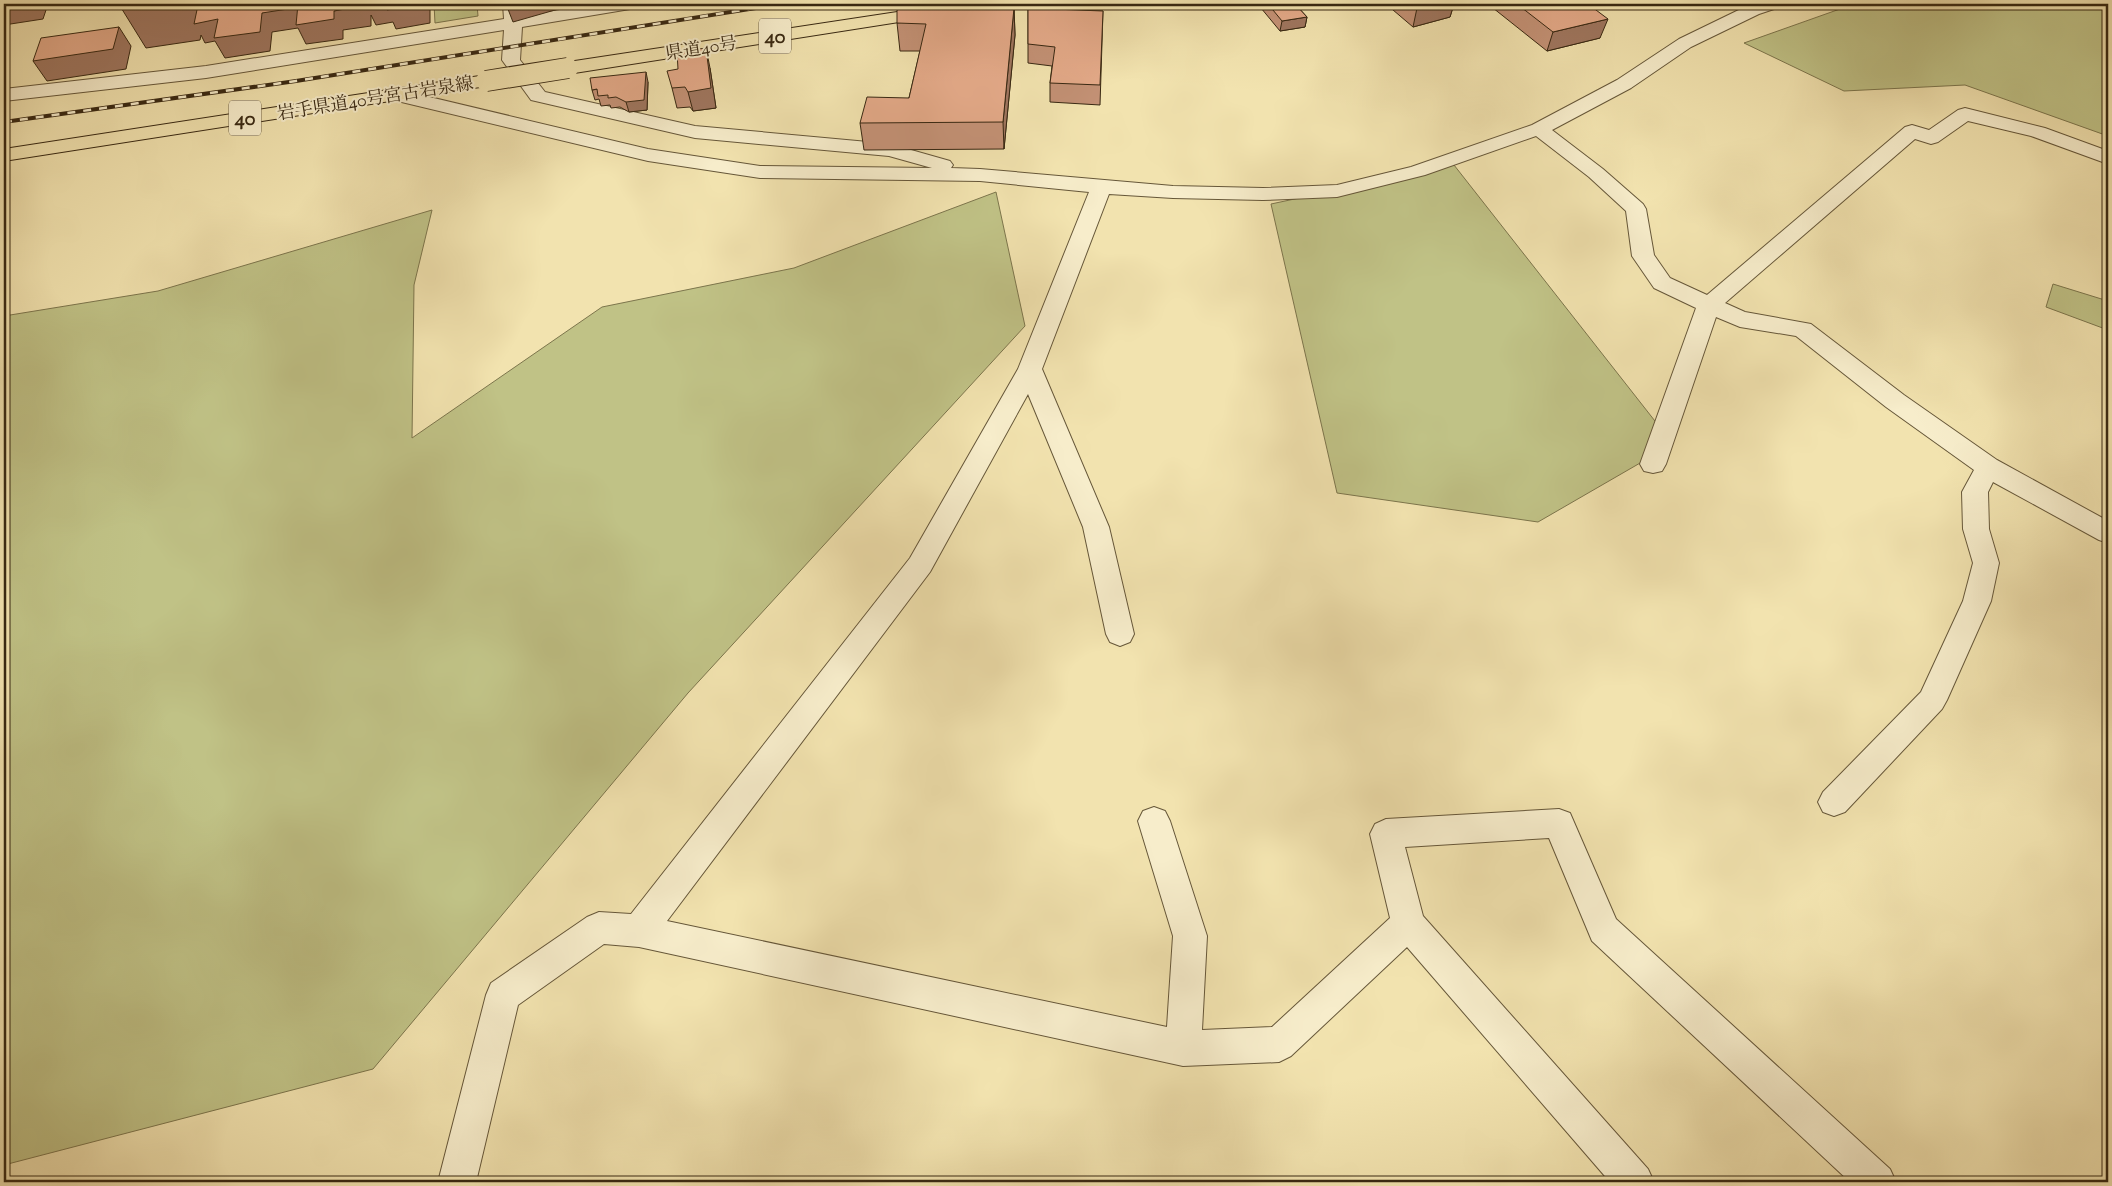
<svg xmlns="http://www.w3.org/2000/svg" width="2112" height="1186" viewBox="0 0 2112 1186" font-family="'Sorts Mill Goudy','Noto Serif JP',serif">
<style>
.green{fill:#c0c286;stroke:#7c754c}
.lines{fill:none;stroke-linecap:round;stroke-linejoin:round}
.minor-casing{stroke:#665739;stroke-width:2}
.major-casing{stroke:#382812;stroke-width:2}
.minor{fill:#f7edcb;fill-rule:evenodd}
.major{fill:#f2e3af;fill-rule:evenodd}
.rail-casing{stroke:#382812;stroke-width:4}
.rail{stroke:#f7edcb;stroke-width:2.5;stroke-dasharray:8;stroke-linecap:butt}
.major-bridge-casing{stroke:#382812;stroke-width:22;stroke-linecap:butt}
.major-bridge{stroke:#f2e3af;stroke-width:20}
.wall{fill:#c39175;stroke:#382812}
.shaded-wall{fill:#9f765f;stroke:#382812}
.building{fill:#e3a988;stroke:#382812}
.labels{text-anchor:middle;stroke-width:4;stroke-linejoin:round;paint-order:stroke}
.far-street-label{font-size:18px;fill:#382812;stroke:#f7edcb}
.shield{fill:#f7edcb;stroke:#71634a;stroke-width:1}
.shield-label{font-size:20px;font-weight:bold;fill:#382812}
</style>
<rect width="100%" height="100%" fill="#f2e3af"/>
<filter id="stains"><feTurbulence type="fractalNoise" baseFrequency=".004" numOctaves="4"/><feColorMatrix values="0 0 0 0 .2 0 0 0 0 .09 0 0 0 0 .02 0 0 0 .5 -.17"/></filter>
<radialGradient id="worn" r=".72"><stop offset=".6" stop-color="#630" stop-opacity="0"/><stop offset="1" stop-color="#630" stop-opacity=".3"/></radialGradient>
<path class="green" d="M434 4H477L478 16 435 23Z
M1854 4H2108V136L1965 85 1844 91 1744 43Z
M1454 165 1673 444 1538 522 1337 493 1271 204Z
M996 192 1025 326 688 693 373 1069 4 1165V316L158 291 432 210 414 285 412 438 602 307 794 268Z
M2053 284 2108 301V330L2046 307Z"/>
<g class="lines">
<defs>
<path id="minor" d="M503 4H519L521 16 599 4H639L636 8 522 27 520 60 545 92 695 126 890 144 950 161 953 165 951 168 980 169 1173 186 1263 188 1337 185 1411 167 1532 125 1617 80 1679 39 1747 6 1754 4H1780L1777 8 1759 14 1691 47 1631 88 1552 130 1603 169 1643 204 1646 209 1654 255 1670 278 1707 295 1905 127 1912 125 1929 130 1958 110 1965 108 2045 128 2108 151V164L2031 136 1968 121 1938 142 1931 144 1915 139 1725 303 1745 312 1811 324 1904 395 1997 460 2108 521V543L2099 540 1993 482 1988 492 1989 529 1999 563 1991 601 1947 700 1942 709 1845 812 1834 816 1823 812 1818 802 1823 792 1921 692 1963 601 1973 563 1963 529 1962 492 1974 470 1886 407 1796 336 1740 327 1716 317 1666 464 1662 471 1653 473 1644 471 1640 464 1696 308 1654 288 1632 256 1626 211 1589 177 1536 136 1425 175 1337 197 1263 200 1173 198 1109 194 1042 369 1109 527 1134 634 1130 642 1120 646 1110 642 1106 634 1083 527 1028 394 930 572 667 921 1167 1027 1173 936 1138 821 1143 811 1154 807 1165 811 1170 821 1207 936 1202 1030 1272 1027 1390 918 1370 834 1375 824 1386 819 1559 809 1570 813 1616 919 1890 1169 1896 1182H1850L1592 941 1549 838 1405 847 1423 916 1648 1169 1654 1182H1610L1407 947 1291 1056 1279 1062 1183 1066 639 947 604 944 518 1005 476 1182H438L486 995 491 983 587 917 599 912 631 914 910 558 1018 369 1089 192 980 181 760 178 648 161 389 99 386 95 389 91 396 89 648 149 760 166 932 168 889 156 695 138 531 100 502 60 504 30 206 78 4 101V89L206 66 504 19Z"/>
<path id="major" d="M950 4H991L988 8 982 9 568 74 561 72 559 68 561 64 568 62Z
M486 75 493 77 495 81 493 85 4 161V149Z"/>
</defs>
<use href="#minor" class="minor-casing"/>
<use href="#major" class="major-casing"/>
<use href="#minor" class="minor"/>
<use href="#major" class="major"/>
<defs>
<path id="rail" d="M4 122 296 81 781 4"/>
</defs>
<use href="#rail" class="rail-casing"/>
<use href="#rail" class="rail"/>
<defs>
<path id="major-bridge" d="M486 81 568 68"/>
</defs>
<use href="#major-bridge" class="major-bridge-casing"/>
<use href="#major-bridge" class="major-bridge"/>
</g>
<path class="wall" d="M1262 4H1295L1307 17 1305 27 1280 31 1261 8Z
M1386 4H1454L1450 17 1413 27Z
M1488 4H1588L1600 38 1547 51Z
M1014 8 1015 35 1004 149 864 150 860 123 909 98 920 51H900L897 23Z
M1028 8 1103 11 1100 105 1050 102V83L1052 66 1028 63Z
M710 68 716 108 693 111 690 107 677 108 672 88Z
M648 82 647 110 629 112 620 107 611 108 610 105 601 106 599 99 595 100 592 90Z"/>
<path class="shaded-wall" d="M4 4H48L43 19 4 25Z
M134 4H208L218 19 262 13 289 4H296L300 11H334L362 4H430V23L396 29 393 22 376 25 371 15V26L343 30V39L306 44 298 28 272 32 270 51 225 58 215 41 205 43 201 35 200 40 146 48 120 6Z
M506 4H569V6L513 22Z
M571 4H583L572 6Z
M1434 4H1454L1450 17 1413 27 1417 8Z
M1014 8 1015 35 1004 149 1003 122Z
M1307 17 1305 27 1280 31 1282 21Z
M1608 19 1600 38 1547 51 1553 32Z
M119 27 131 46 126 69 47 81 33 61Z
M706 48 710 68 716 108 693 111 688 92Z
M646 72 648 82 647 110 629 112 626 102Z"/>
<path class="building" d="M120 4H134L120 6Z
M205 4H289L288 9 262 13 260 32 214 38 218 19 194 24 198 5Z
M298 4H362V6L334 11V19L296 25Z
M367 4H382L367 6Z
M388 4H422L387 10Z
M912 4H1011L1014 8 1003 122 860 123 867 97 909 98 926 24 897 23V10Z
M1268 4H1295L1307 17 1282 21Z
M1412 4H1434L1417 8Z
M1517 4H1588L1608 19 1553 32Z
M1028 8 1103 11 1100 85 1050 83 1055 47 1028 44Z
M119 27 113 49 33 61 41 38Z
M706 48 711 88 688 92 685 87 672 88 667 71 678 69 677 52Z
M646 72 644 100 626 102 616 97 608 98V95L598 96 597 89 592 90 590 78Z"/>
<g class="labels">
<g class="far-street-label">
<text transform="translate(701 48) rotate(-9)" y="6">県道40号</text>
<text transform="translate(375 98) rotate(-9)" y="6">岩手県道40号宮古岩泉線</text>
</g>
<g class="shield">
<rect x="759" y="18.5" width="32" height="35" rx="4"/>
<rect x="229" y="100.5" width="32" height="35" rx="4"/>
</g>
<g class="shield-label">
<text x="775" y="43">40</text>
<text x="245" y="125">40</text>
</g>
</g>
<rect width="2112" height="1186" fill="none" stroke="#f2e3af" stroke-width="20"/>
<rect x="5" y="5" width="2102" height="1176" fill="none" stroke="#382812" stroke-width="2.5"/>
<rect x="10" y="10" width="2092" height="1166" fill="none" stroke="#382812"/>
<rect width="100%" height="100%" filter="url(#stains)"/>
<rect width="100%" height="100%" fill="url(#worn)"/>
</svg>
